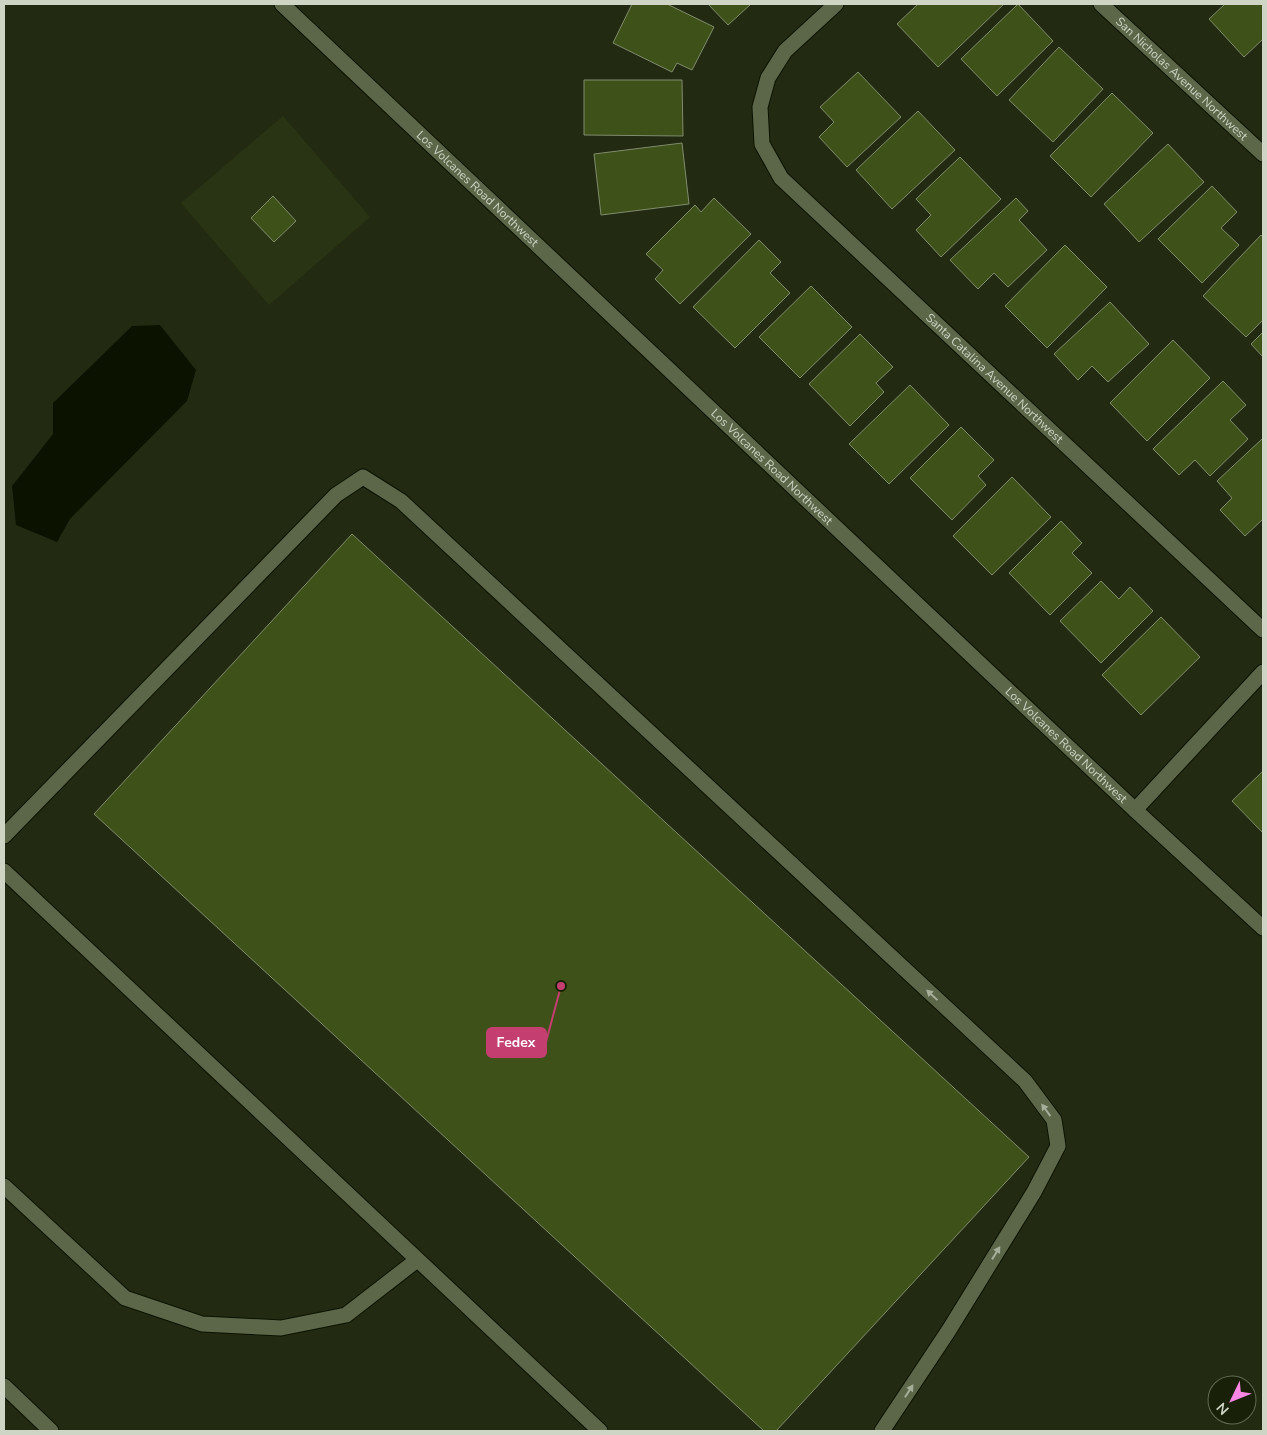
<svg xmlns="http://www.w3.org/2000/svg" width="1267" height="1435" viewBox="0 0 1267 1435" font-family="'Nunito Sans',sans-serif">
<style>
.built{fill:#293414}
.water{fill:#0b1200}
.building{fill:#3e5118;stroke:#808c6e}
.lines{fill:none;stroke-linecap:round;stroke-linejoin:round}
.lane-casing{stroke:#0b1300;stroke-width:17}
.street-casing{stroke:#0b1300;stroke-width:17}
.secondary-casing{stroke:#0b1300;stroke-width:17}
.lane{stroke:#5c674a;stroke-width:15}
.street{stroke:#5c674a;stroke-width:15}
.secondary{stroke:#5c674a;stroke-width:15}
.oneway{fill:#a6ae99}
.labels{text-anchor:middle;stroke-width:4.5;stroke-linejoin:round;paint-order:stroke}
.street-label{font-size:12px;fill:#ced5c4;stroke:#182107}
.leader{fill:none;stroke:#c43e70;stroke-width:2}
.callout-dot{fill:#c43e70;stroke:#182107;stroke-width:2}
.callout{fill:#c43e70;stroke:#c43e70;stroke-width:2}
.callout-label{font-size:14px;text-anchor:middle;font-weight:bold;fill:#fff}
</style>
<rect width="100%" height="100%" fill="#222b11"/>
<path class="built" d="M283 116 370 217 269 305 181 203Z"/>
<path class="water" d="M160 325 196 370 187 401 70 519 57 542 16 525 12 486 53 434V403L132 326Z"/>
<path class="building" d="M632 4H667L714 27 692 70 677 63 672 72 613 43Z
M708 4H751L728 25Z
M918 4H1004L938 67 897 24Z
M1018 4 1053 41 997 96 961 59Z
M1225 4H1263V39L1244 57 1209 19Z
M1059 47 1103 89 1053 142 1009 100Z
M858 72 901 117 847 167 819 137 834 122 820 107Z
M584 80H682L683 136 584 135Z
M1112 93 1153 133 1091 197 1050 156Z
M918 111 955 150 892 209 856 170Z
M682 143 689 204 601 215 594 154Z
M1168 144 1204 182 1139 242 1104 204Z
M960 157 1001 199 941 257 916 230 931 215 916 199Z
M1212 186 1237 212 1221 228 1239 245 1202 283 1158 239Z
M273 196 296 221 274 242 251 218Z
M714 198 751 234 680 304 655 279 663 270 646 254 695 205 701 212Z
M1016 198 1028 211 1019 220 1047 250 1008 287 994 273 978 289 950 260Z
M1261 235 1263 237V320L1246 337 1203 296Z
M759 240 781 262 770 273 790 293 735 348 693 307Z
M1065 245 1107 287 1047 348 1005 306Z
M811 286 852 327 800 378 759 337Z
M1110 302 1149 344 1108 382 1092 366 1078 380 1054 354Z
M1263 332V357L1251 344Z
M860 334 893 367 876 383 884 392 850 426 809 384Z
M1173 340 1210 378 1147 441 1110 403Z
M1223 381 1246 405 1230 420 1248 439 1210 476 1195 460 1179 475 1153 449Z
M910 385 949 425 889 484 849 444Z
M961 427 994 460 978 476 986 485 952 520 910 478Z
M1262 439 1263 441V519L1245 536 1220 510 1232 498 1217 481Z
M1012 477 1051 517 992 575 953 536Z
M1061 521 1082 543 1072 553 1092 573 1050 615 1009 573Z
M352 534 1029 1157 776 1431H764L94 814Z
M1101 581 1119 599 1130 587 1153 611 1101 663 1060 621Z
M1161 617 1200 657 1141 715 1102 675Z
M1263 771V833L1232 801Z"/>
<g class="lines">
<defs>
<path id="lane" d="M4 836 336 495 363 477 401 501 1025 1081 1054 1120 1058 1146 1034 1192 949 1330 882 1431
M4 871 600 1431
M4 1186 125 1298 202 1324 281 1328 346 1315 417 1260
M4 1386 51 1431"/>
<g id="street">
<path id="s1" d="M836 4 785 51 768 78 760 107 762 144 781 178 1263 630"/>
<path id="s2" d="M1101 4 1263 154"/>
<path d="M1135 810 1263 672"/>
</g>
<g id="secondary">
<path id="s3" d="M282 4 1135 810 1263 928"/>
</g>
</defs>
<use href="#lane" class="lane-casing"/>
<use href="#street" class="street-casing"/>
<use href="#secondary" class="secondary-casing"/>
<use href="#lane" class="lane"/>
<use href="#street" class="street"/>
<use href="#secondary" class="secondary"/>
</g>
<defs><path id="oneway-solid" d="M-6-.8H1V-3.2L6.5 0L1 3.2V.8H-6Z" transform="scale(1.25)"/></defs>
<g class="oneway">
<use href="#oneway-solid" transform="translate(932 995) rotate(-137)"/>
<use href="#oneway-solid" transform="translate(1046 1110) rotate(-126)"/>
<use href="#oneway-solid" transform="translate(996 1253) rotate(-58)"/>
<use href="#oneway-solid" transform="translate(909 1391) rotate(-57)"/>
</g>
<g class="labels">
<g class="street-label">
<text dy="4" stroke="none"><textPath href="#s2" startOffset="110">San Nicholas Avenue Northwest</textPath></text>
<text dy="4" stroke="none"><textPath href="#s3" startOffset="269">Los Volcanes Road Northwest</textPath></text>
<text dy="4" stroke="none"><textPath href="#s1" startOffset="500">Santa Catalina Avenue Northwest</textPath></text>
<text dy="4" stroke="none"><textPath href="#s3" startOffset="674">Los Volcanes Road Northwest</textPath></text>
<text dy="4" stroke="none"><textPath href="#s3" startOffset="1079">Los Volcanes Road Northwest</textPath></text>
</g>
</g>
<path class="leader" d="M561 986L546 1042"/>
<circle class="callout-dot" cx="561" cy="986" r="5"/>
<rect class="callout" x="487" y="1028" width="59" height="29" rx="5"/>
<g class="callout-label">
<text x="516" y="1047">Fedex</text>
</g>
<rect width="1267" height="1435" fill="none" stroke="#ced5c4" stroke-width="10"/>
<g transform="translate(1232 1400) rotate(227)"><circle r="24" fill="#182107" stroke="#616953"/>
<path d="M0-4L9 19L0 12L-9 19Z" fill="#fc86e3"/>
<text y="-8" font-size="14" font-weight="bold" text-anchor="middle" fill="#ced5c4">N</text>
</g>
</svg>
